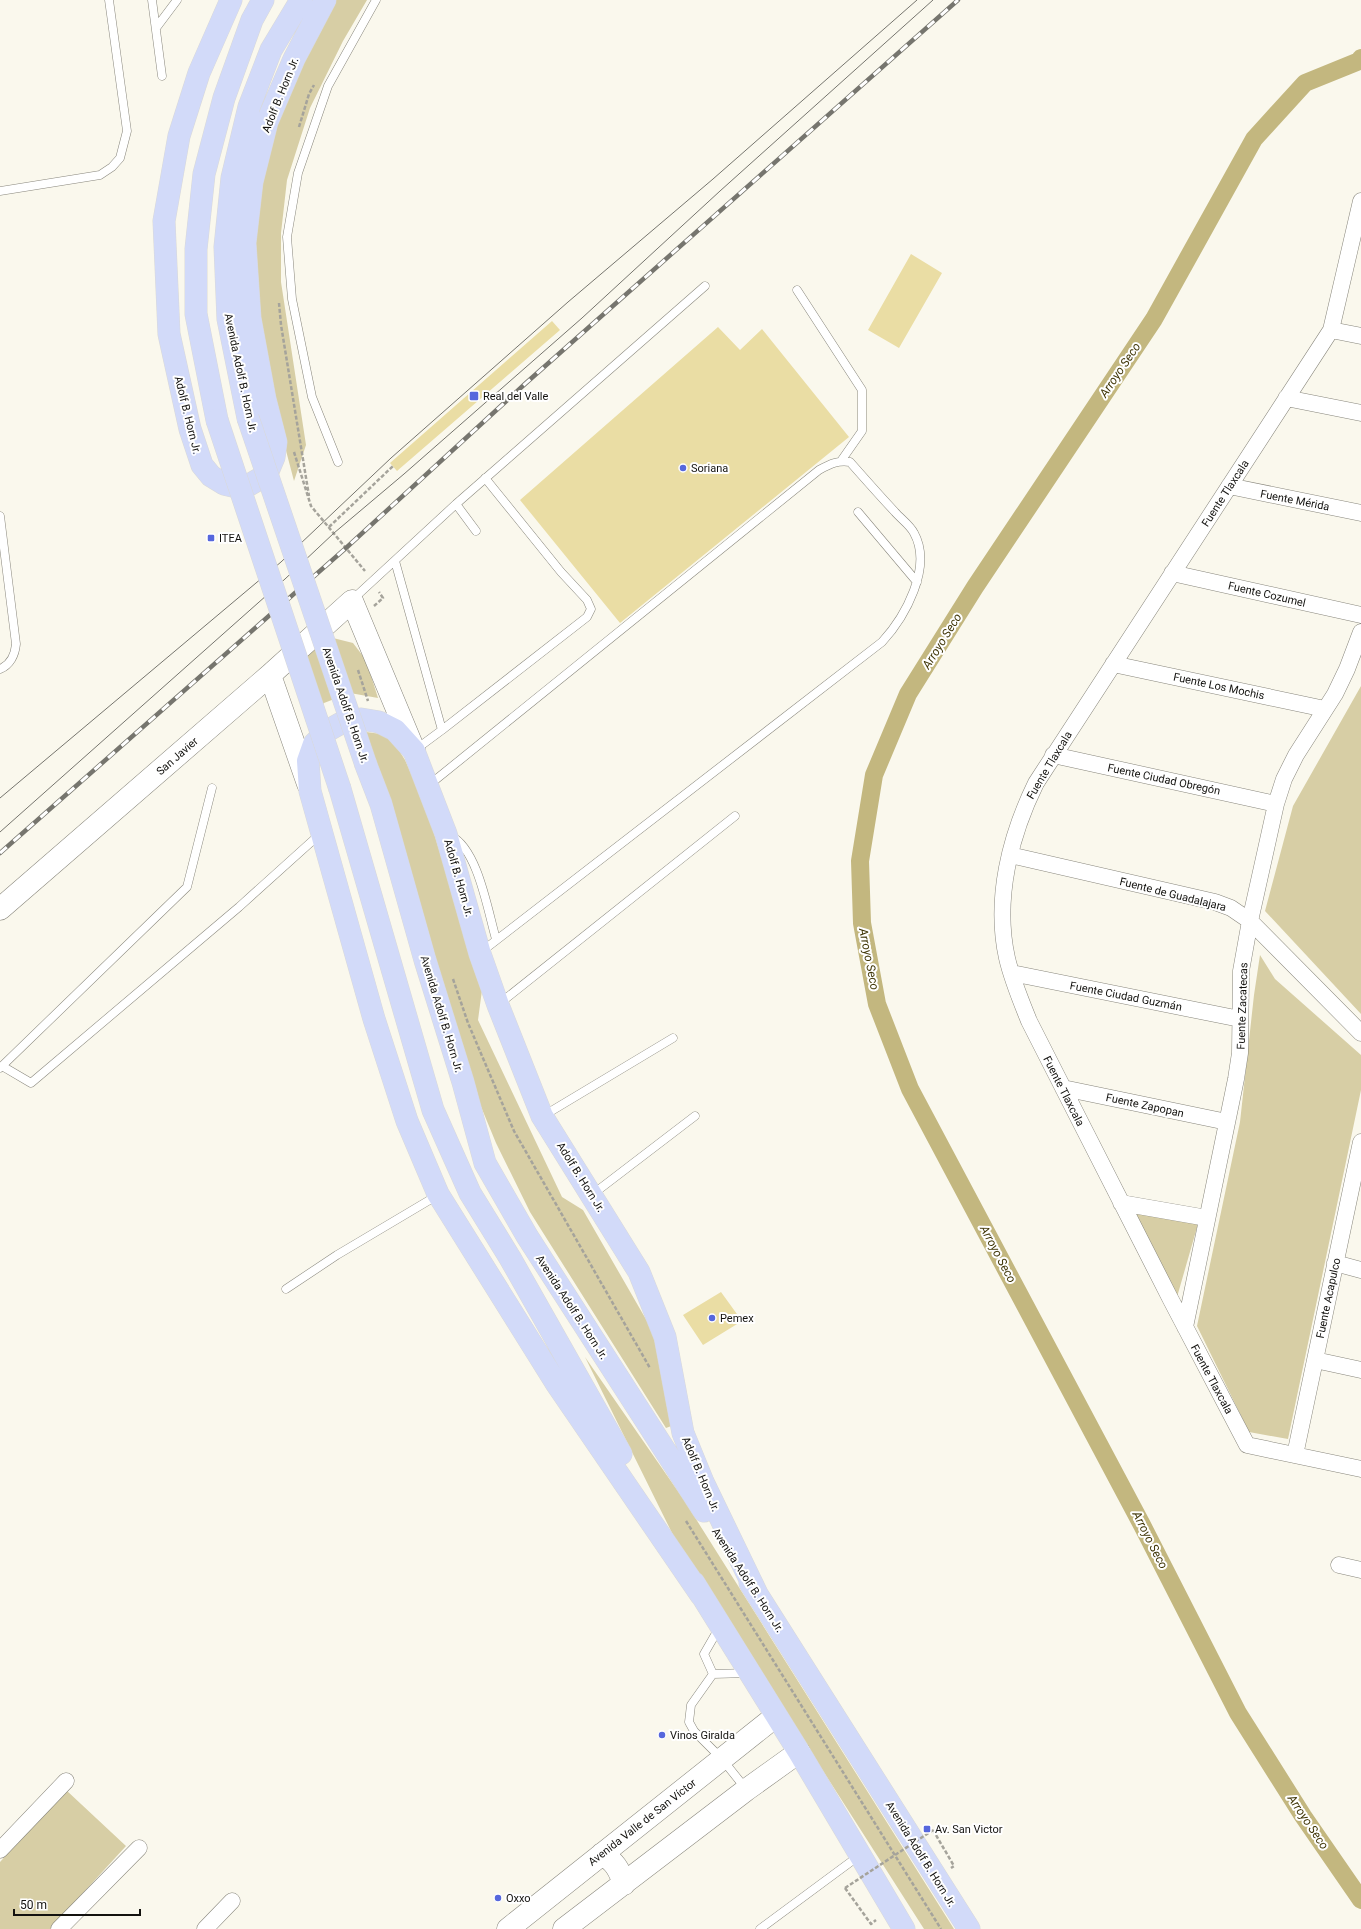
<svg xmlns="http://www.w3.org/2000/svg" width="1361" height="1929" viewBox="0 0 1361 1929" font-family="Roboto,sans-serif">
<style>
.green{fill:#d7cea5}
.lines{fill:none;stroke-linecap:round;stroke-linejoin:round}
.canal{stroke:#c3b77f;stroke-width:18}
.building{fill:#eadda4}
.lane-casing{stroke:#88867c;stroke-width:9}
.street-casing{stroke:#88867c;stroke-width:17}
.secondary-casing{stroke:#88867c;stroke-width:23}
.primary-casing{stroke:#d9d9d9;stroke-width:23}
.path{stroke:#a5a39b;stroke-width:2.5;stroke-dasharray:4 2;stroke-linecap:butt}
.lane{stroke:#fff;stroke-width:8}
.street{stroke:#fff;stroke-width:16}
.secondary{stroke:#fff;stroke-width:22}
.primary{stroke:#d2daf9;stroke-width:22}
.tram{stroke:#76756e;stroke-width:1}
.rail-casing{stroke:#76756e;stroke-width:4.5}
.rail{stroke:#fff;stroke-width:3;stroke-dasharray:9;stroke-linecap:butt}
.primary-bridge-casing{stroke:#d9d9d9;stroke-width:23;stroke-linecap:butt}
.path-bridge{stroke:#a5a39b;stroke-width:2.5;stroke-dasharray:4 2;stroke-linecap:butt}
.primary-bridge{stroke:#d2daf9;stroke-width:22}
.poi-dot{fill:#5667dd;stroke:#fff;stroke-width:1.5}
.labels{text-anchor:middle;stroke-width:4;stroke-linejoin:round;paint-order:stroke}
.street-label{font-size:11px;fill:#13120f;stroke:#fff}
.poi-label{font-size:11px;fill:#13120f;stroke:#fff;text-anchor:start}
.water-label{font-size:12px;font-style:italic;fill:#3f3506;stroke:#fff}
</style>
<rect width="100%" height="100%" fill="#faf8ed"/>
<path class="green" d="M332 0H367L343 41 310 108 287 180 281 233V282L306 445 294 481 274 405 252 273 257 189 283 98Z
M333 638 353 643 366 660 378 698 350 693 324 703 306 722 293 678C305 655 309 649 333 638Z
M1361 686V1014L1265 911 1293 806Z
M366 732 381 734 393 741 405 760 425 804 482 990 478 1020 562 1197 583 1210 655 1335 674 1425 666 1428 530 1212 496 1143 477 1097Z
M1260 955 1275 979 1361 1055V1090L1288 1439 1249 1432 1197 1326 1240 1122 1254 995Z
M1132 1209 1198 1224 1177 1297Z
M585 1357 684 1500 954 1929H924L675 1539Z
M66 1790 126 1846 50 1929H0V1862Z"/>
<g class="lines">
<path class="canal" d="M1361 58 1359 61 1305 83 1254 139 1154 319 975 587 908 694 874 775 860 861 862 923 877 1004 910 1089 1142 1525 1238 1713 1303 1816 1361 1900"/>
</g>
<path class="building" d="M911 254 942 273 899 348 868 330Z
M552 321 560 330 397 471 390 463Z
M718 327 740 350 762 329 849 437 620 623 520 500Z
M721 1292 742 1321 703 1345 683 1315Z"/>
<g class="lines">
<defs>
<path id="lane" d="M152 0 162 76
M156 28 177 0
M0 191 100 175 112 167 120 158 127 131 109 0
M797 290 862 390V431L841 461
M338 462 312 397 292 299 287 237 298 173 328 86 376 0
M456 504 476 531
M858 512 917 582
M0 516 16 644C15 655 10 665 0 669
M395 561 442 730 587 617 591 609 587 600 561 572 485 478
M352 600 456 504 705 286
M415 750 442 730
M429 785 819 470C830 464 838 460 850 462 865 479 880 496 895 512 901 519 910 525 914 533 933 567 905 617 882 642L481 952
M451 836C478 849 488 912 496 939
M499 1004 735 816
M2 1066 31 1083 239 907 320 834
M0 1068 187 887 212 788
M543 1116 673 1038
M593 1194 695 1116
M286 1289 337 1255 438 1195
M719 1628 704 1654 713 1674 691 1705 689 1722 694 1731 722 1759 746 1789
M713 1674 748 1673
M760 1929 860 1855"/>
<path id="street" d="M1361 201 1331 330 1036 783C1010 836 994 899 1007 958 1012 980 1021 1001 1029 1021L1171 1300 1247 1445 1361 1469
M1331 330 1361 336
M1286 398 1361 413
M1229 486 1361 513
M1172 573 1361 615
M1113 664 1325 709
M1053 755 1276 804
M1010 855 1215 902 1231 908 1250 921 1361 1033
M1012 973 1240 1019
M1063 1088 1227 1122
M1121 1203 1207 1218
M1335 1263 1361 1270
M1185 1327 1236 1079 1240 1053 1241 971 1250 921 1276 804 1284 779 1296 755 1335 694 1347 669 1361 632
M1315 1360 1361 1370
M1295 1455 1361 1142
M1339 1565 1361 1570
M0 1850 66 1781
M59 1929 139 1848
M205 1929 232 1901"/>
<path id="secondary" d="M270 675 308 784
M0 909 270 675 352 601 414 750
M602 1854C615 1862 619 1869 624 1884
M508 1929 776 1716
M564 1929 746 1790 799 1752"/>
<path id="primary" d="M231 0 199 73 179 136 164 221 169 334 190 429 202 465 211 476 224 484 237 487 249 485 261 478 269 469 274 457 276 442 265 399 250 318 245 243 252 182 267 122 294 59 325 0
M248 418 228 319 225 247 232 178 249 107 271 50 301 0
M217 420 196 314V249L204 174 224 98 252 20 263 0
M366 765 381 804 425 960 463 1082 485 1163 527 1236 704 1511
M340 789 433 1110 470 1193 510 1258 621 1454
M694 1583 799 1752 904 1929
M750 1583 969 1929
M701 1595 556 1383 438 1194 407 1121 374 1019 310 791 308 761 314 744 327 731 343 722 361 719 379 722 395 730 414 751 446 834 480 954 498 1005 542 1116 639 1272 665 1337 683 1433 703 1482 758 1596"/>
</defs>
<use href="#lane" class="lane-casing"/>
<use href="#street" class="street-casing"/>
<use href="#secondary" class="secondary-casing"/>
<use href="#primary" class="primary-casing"/>
<path class="path" d="M299 127 309 94 314 85
M279 303 281 325 309 496
M294 452 311 506 365 571
M329 527 393 466
M374 606 383 598 379 592
M358 670 368 701
M453 979 468 1023 514 1131 650 1368
M686 1521 941 1929
M933 1830 954 1866 951 1868
M845 1888 871 1924 876 1920"/>
<use href="#lane" class="lane"/>
<use href="#street" class="street"/>
<use href="#secondary" class="secondary"/>
<use href="#primary" class="primary"/>
<path class="tram" d="M0 798 281 562 391 458 568 302 713 179 917 0
M0 832 285 579 334 533 404 474 582 318 720 191 933 0"/>
<defs>
<path id="rail" d="M0 853 346 548 526 383 958 0"/>
</defs>
<use href="#rail" class="rail-casing"/>
<use href="#rail" class="rail"/>
<defs>
<path id="primary-bridge" d="M248 418 366 765
M217 420 340 789"/>
</defs>
<use href="#primary-bridge" class="primary-bridge-casing"/>
<path class="path-bridge" d="M845 1888 933 1830"/>
<use href="#primary-bridge" class="primary-bridge"/>
</g>
<g class="poi-dot">
<rect x="469" y="391" width="10" height="10" rx="2"/>
<circle cx="683" cy="468" r="4"/>
<rect x="207" y="534" width="8" height="8" rx="2"/>
<circle cx="712" cy="1318" r="4"/>
<circle cx="662" cy="1735" r="4"/>
<rect x="923" y="1825" width="8" height="8" rx="2"/>
<circle cx="498" cy="1898" r="4"/>
</g>
<g class="labels">
<g class="street-label">
<text transform="translate(280 95) rotate(-68)" y="4">Adolf B. Horn Jr.</text>
<text transform="translate(241 373) rotate(78)" y="4">Avenida Adolf B. Horn Jr.</text>
<text transform="translate(188 415) rotate(76)" y="4">Adolf B. Horn Jr.</text>
<text transform="translate(1225 493) rotate(-57)" y="4">Fuente Tlaxcala</text>
<text transform="translate(1295 500) rotate(11)" y="4">Fuente Mérida</text>
<text transform="translate(1267 594) rotate(13)" y="4">Fuente Cozumel</text>
<text transform="translate(1219 686) rotate(12)" y="4">Fuente Los Mochis</text>
<text transform="translate(346 705) rotate(71)" y="4">Avenida Adolf B. Horn Jr.</text>
<text transform="translate(177 756) rotate(-41)" y="4">San Javier</text>
<text transform="translate(1049 765) rotate(-59)" y="4">Fuente Tlaxcala</text>
<text transform="translate(1164 779) rotate(12)" y="4">Fuente Ciudad Obregón</text>
<text transform="translate(459 878) rotate(74)" y="4">Adolf B. Horn Jr.</text>
<text transform="translate(1173 894) rotate(14)" y="4">Fuente de Guadalajara</text>
<text transform="translate(1126 996) rotate(11)" y="4">Fuente Ciudad Guzmán</text>
<text transform="translate(1242 1006) rotate(-88)" y="4">Fuente Zacatecas</text>
<text transform="translate(442 1014) rotate(73)" y="4">Avenida Adolf B. Horn Jr.</text>
<text transform="translate(1064 1091) rotate(63)" y="4">Fuente Tlaxcala</text>
<text transform="translate(1145 1105) rotate(12)" y="4">Fuente Zapopan</text>
<text transform="translate(581 1177) rotate(58)" y="4">Adolf B. Horn Jr.</text>
<text transform="translate(1328 1298) rotate(-78)" y="4">Fuente Acapulco</text>
<text transform="translate(572 1307) rotate(57)" y="4">Avenida Adolf B. Horn Jr.</text>
<text transform="translate(1212 1379) rotate(62)" y="4">Fuente Tlaxcala</text>
<text transform="translate(701 1474) rotate(67)" y="4">Adolf B. Horn Jr.</text>
<text transform="translate(748 1580) rotate(57)" y="4">Avenida Adolf B. Horn Jr.</text>
<text transform="translate(642 1822) rotate(-38)" y="4">Avenida Valle de San Víctor</text>
<text transform="translate(921 1854) rotate(58)" y="4">Avenida Adolf B. Horn Jr.</text>
</g>
<g class="poi-label">
<text x="483" y="400">Real del Valle</text>
<text x="691" y="472">Soriana</text>
<text x="219" y="542">ITEA</text>
<text x="720" y="1322">Pemex</text>
<text x="670" y="1739">Vinos Giralda</text>
<text x="935" y="1833">Av. San Victor</text>
<text x="506" y="1902">Oxxo</text>
</g>
<g class="water-label">
<text transform="translate(1120 370) rotate(-56)" y="4">Arroyo Seco</text>
<text transform="translate(942 641) rotate(-58)" y="4">Arroyo Seco</text>
<text transform="translate(869 959) rotate(79)" y="4">Arroyo Seco</text>
<text transform="translate(998 1254) rotate(62)" y="4">Arroyo Seco</text>
<text transform="translate(1150 1540) rotate(63)" y="4">Arroyo Seco</text>
<text transform="translate(1308 1822) rotate(56)" y="4">Arroyo Seco</text>
</g>
</g>
<path d="M14 1909v6h126v-6" fill="none" stroke="#13120f" stroke-width="2"/>
<text x="20" y="1909" font-size="12" fill="#13120f" stroke="#ffffff" stroke-width="3" paint-order="stroke">50 m</text>
</svg>
